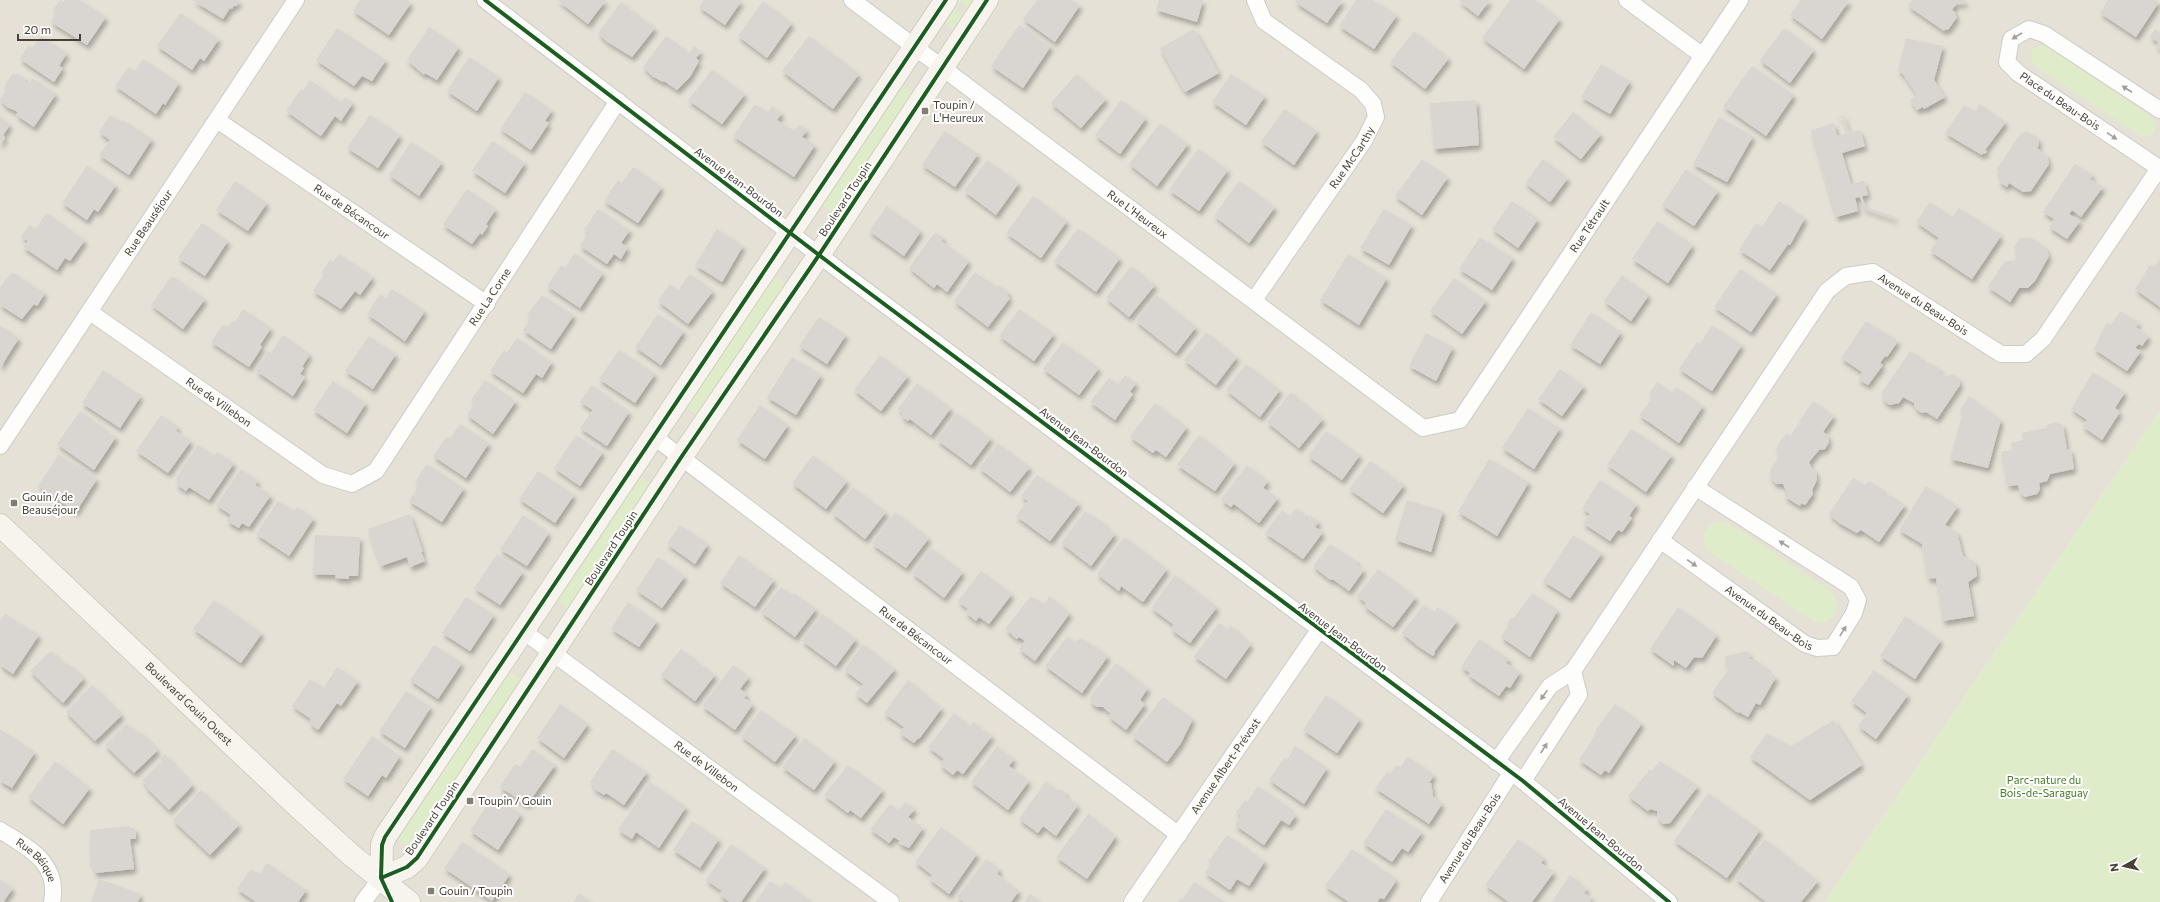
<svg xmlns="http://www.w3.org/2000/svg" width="2160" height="902" viewBox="0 0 2160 902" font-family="Commissioner,sans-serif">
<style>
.residential{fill:#e5e1d7}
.green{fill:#dfecc9;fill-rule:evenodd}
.building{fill:#d9d6d1;filter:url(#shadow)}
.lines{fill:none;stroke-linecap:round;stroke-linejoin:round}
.street-casing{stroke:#cecbc6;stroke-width:18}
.secondary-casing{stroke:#d2cec2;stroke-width:24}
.street{stroke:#fdfdfc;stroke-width:16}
.secondary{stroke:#f7f4ee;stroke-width:22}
.cycleway-casing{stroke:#fff;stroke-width:6}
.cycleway{stroke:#1b5e20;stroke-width:4}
.oneway{fill:#a29e99}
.poi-dot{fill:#827d75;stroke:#fff;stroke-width:1.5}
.labels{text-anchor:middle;stroke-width:4;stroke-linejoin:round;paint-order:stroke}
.street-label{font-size:11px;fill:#474036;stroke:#fff}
.poi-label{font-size:11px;fill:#474036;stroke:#fff;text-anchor:start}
.park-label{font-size:11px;fill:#487b27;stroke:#fff}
</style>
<defs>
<filter id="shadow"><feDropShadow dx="2.5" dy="4.5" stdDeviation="2" flood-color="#0004"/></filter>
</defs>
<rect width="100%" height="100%" fill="#f1efea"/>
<path class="residential" d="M0 0H2160V410L1825 902H0Z"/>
<path class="green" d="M955 0H978L957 32 942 20ZM961 1 968 6 961 16 955 11Z
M2038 46H2046L2150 116 2156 123C2156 131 2151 137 2142 137L2035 66 2031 57 2032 51Z
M900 84 915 93 836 214 819 203Z
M772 275 788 285 699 417 683 405Z
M2160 410V902H1825Z
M636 476 652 486 570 611 554 599Z
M1722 521 1730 524 1832 592 1838 604 1835 616 1825 622H1814L1709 552C1698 539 1705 522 1722 521Z
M507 670 523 680 410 848 394 837Z"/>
<path class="building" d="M60 0 64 2 65 0H80L106 17 87 45 51 22 57 12 53 10Z
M192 0H240L236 6 234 5 232 9 230 8 223 19Z
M360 0H407L411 3 389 35 353 11Z
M557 0H606L588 24Z
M704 0H742L725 25 699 7Z
M1037 0H1072L1080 5 1055 42 1023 19Z
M1159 0H1203L1197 22 1156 10Z
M1296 0H1343L1327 23 1295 2Z
M1356 0H1373L1397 15 1374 49 1339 26Z
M1458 0H1490L1478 16Z
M1510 0H1535L1560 19 1524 69 1482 38Z
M1801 0H1848L1849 1 1822 39 1790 15Z
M1912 0H1966L1963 4 1957 3 1952 10 1956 13 1955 15 1957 17 1948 30 1946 29 1944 31 1908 6Z
M2108 0H2156L2159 2 2136 37 2100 13Z
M763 1 792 23 767 58 738 36Z
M621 2 655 28 632 57 606 41 598 33Z
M180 13 219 39 204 61 200 58 192 70 157 46Z
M1019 25 1051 46 1023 88 991 66Z
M429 27 459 47 437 80 425 73 424 75 407 60Z
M337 28 386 60 372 81 362 76 354 86 316 60Z
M1784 28 1814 50 1790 83 1760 60Z
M1194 29 1219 73 1185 92 1160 48Z
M2155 29 2160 33V49L2156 46 2158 42 2150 37Z
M1414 31 1449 58 1425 89 1390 62Z
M41 36 67 53 59 66 63 68 54 82 20 59 28 46 32 48Z
M666 36 689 53 694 46 701 52 696 58 699 61 690 77 677 90 664 81 663 82 652 76 643 67Z
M809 36 859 74 833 109 782 71Z
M1906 38 1943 46 1934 80 1945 97 1924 109 1923 107 1917 110 1910 100 1916 96 1915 92 1903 74 1898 71Z
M469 57 499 77 477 111 447 91Z
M143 59 179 83 165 105 163 103 156 114 115 86 128 67 135 71Z
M1601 64 1630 81 1610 114 1581 97Z
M1752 66 1794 95 1766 136 1723 106Z
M712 70 745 94 722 124 688 100Z
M17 73 26 79 24 81 28 84 32 78 56 94 34 127 16 115 18 112 7 107 0 100 6 90 4 89 7 82 12 74 15 75Z
M1076 74 1106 99 1081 128 1051 103Z
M1231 74 1265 96 1246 125 1212 102Z
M310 80 341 102 345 97 353 103 341 121 335 116 321 136 286 111 301 89 303 91Z
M525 92 552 110 545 121 549 123 531 150 500 129Z
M1121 100 1146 118 1120 154 1095 135Z
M1476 100 1479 145 1434 149 1430 103Z
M755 104 768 113 772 106 782 113 777 120 794 131 799 124 807 130 802 137 815 145 794 177 733 136Z
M1979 104 2006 122 1985 150 1987 151 1985 154 1983 153 1982 155 1945 133 1964 105 1976 112Z
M1284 109 1317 131 1294 165 1261 142Z
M1573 112 1601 134 1581 159 1553 137Z
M110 115 121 122 123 120 152 139 129 175 99 155 110 140 99 132Z
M370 115 400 135 378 168 347 148Z
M1844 115 1849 133 1860 130 1865 146 1842 153 1851 184 1864 181 1868 195 1862 196 1865 207 1895 217 1894 219 1864 209 1860 197 1855 198 1858 211 1836 217 1811 130 1834 123 1837 136 1847 133 1843 117 1836 119Z
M0 116 10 125 3 135 5 138 0 145Z
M1719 117 1753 136 1727 182 1693 164Z
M1160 123 1188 144 1157 186 1129 164Z
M944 131 978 154 955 187 922 165Z
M2028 132 2038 138 2039 145 2037 148 2047 156 2049 164 2031 191 2023 192 2009 183 2007 187 1998 181 2001 177 1997 169 2021 133Z
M492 141 525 163 505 193 472 171Z
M411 142 442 162 419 196 389 175Z
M1198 149 1228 170 1199 211 1169 190Z
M1422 159 1448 177 1422 215 1395 196Z
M1543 159 1568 178 1550 202 1525 183Z
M987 160 1019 183 996 215 964 191Z
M2075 164 2093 175 2090 179 2103 187 2081 217 2072 210 2069 214 2080 221 2067 239 2049 227 2054 219 2043 212Z
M87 166 116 185 98 212 94 209 87 220 62 203Z
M633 167 662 187 638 223 604 201 618 180 622 183Z
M1686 169 1718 191 1694 226 1662 205Z
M235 181 267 203 248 231 216 210Z
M1239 181 1275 207 1249 243 1214 216Z
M467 189 496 209 486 224 488 226 482 235 480 233 472 244 443 225Z
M1033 196 1067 221 1041 258 1006 233Z
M1512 201 1538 219 1518 248 1492 229Z
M1779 201 1805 218 1790 245 1788 244 1770 270 1739 250 1756 223 1762 227Z
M1930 202 1952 217 1959 208 1999 233 1998 234 2001 236 1972 279 1930 251 1939 238 1916 222Z
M887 206 921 231 904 256 869 231Z
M598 209 630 230 621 243 628 247 621 259 614 254 607 264 580 246 589 232 584 230Z
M1384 209 1412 225 1389 265 1360 248Z
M46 213 85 240 70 261 65 258 57 270 23 247 28 241 21 237 29 225 36 229Z
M1657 221 1693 245 1668 283 1632 259Z
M202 223 228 241 205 276 178 258Z
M1078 228 1120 258 1096 292 1054 261Z
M717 229 743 246 722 282 695 265Z
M936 233 944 238 941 241 969 261 947 292 937 284 934 288 909 268 933 235Z
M1480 237 1513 258 1492 290 1459 269Z
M2020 238H2031L2045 247 2049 256 2035 281 2028 288H2019L2010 302 1988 287 2005 261H2014L2018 255 2014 247Z
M574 253 603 273 580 308 547 286 561 265 565 268Z
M339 254 373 277 360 295 355 291 341 309 313 291 324 274 322 272 330 260 333 262Z
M1348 254 1387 278 1359 325 1320 300Z
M2160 259V307L2135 289 2150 265 2154 267Z
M1131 266 1155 285 1129 317 1106 298Z
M1740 269 1777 294 1751 332 1714 307Z
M12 272 45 293 37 306 34 304 22 319 0 305V287Z
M975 272 996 287 998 285 1009 293 1007 295 1010 298 988 327 954 301Z
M690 274 713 291 688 324 658 301 670 284 678 290Z
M1622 275 1649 295 1631 321 1604 301Z
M172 276 205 299 183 329 151 305Z
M1454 278 1486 301 1462 334 1430 311Z
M392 289 425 311 405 341 367 314 380 294 386 298Z
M542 295 574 315 551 349 523 330 531 318 527 315Z
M1156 295 1196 327 1176 353 1136 321Z
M243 309 271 328 260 345 262 347 249 367 211 342 223 324 228 327 232 321 235 322Z
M1019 309 1054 334 1034 361 999 336Z
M2120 311 2139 323 2136 327 2149 336 2142 346 2139 344 2135 348 2141 351 2127 371 2094 349 2107 322 2111 325Z
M1591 312 1621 332 1600 364 1570 345Z
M658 314 684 331 661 365 635 347Z
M819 317 846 335 827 364 799 346Z
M1866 321 1898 341 1887 357 1885 356 1880 363 1883 365 1868 385 1858 379 1862 372 1841 358Z
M0 325 19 338 0 368Z
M1712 325 1742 345 1712 391 1679 369 1697 342 1700 344Z
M1206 332 1237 357 1216 385 1184 360Z
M1426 333 1453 347 1436 381 1409 366Z
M283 335 310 354 302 367 304 368 300 374 305 377 293 396 256 371 268 351 271 353Z
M369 336 396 354 373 389 345 371Z
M517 338 552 362 542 378 536 374 523 393 490 371 504 350 507 353Z
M1063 342 1099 368 1079 395 1043 369Z
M619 350 655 374 635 403 599 379Z
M1910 351 1921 357 1920 359 1926 364 1928 362 1941 370 1939 372 1946 376 1952 374 1959 379 1960 385 1937 419 1926 412 1922 413 1915 408 1914 403 1903 397 1899 403 1890 405 1883 400 1882 392Z
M880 355 908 376 881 411 854 390Z
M792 357 821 375 796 415 767 397Z
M1246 364 1280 390 1260 417 1226 390Z
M1560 369 1584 386 1562 416 1538 399Z
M103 370 141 396 120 428 82 403Z
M2093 372 2125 392 2115 408 2120 412 2102 440 2082 426 2087 420 2071 409Z
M1125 375 1136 383 1130 392 1133 394 1115 420 1090 402 1109 378 1118 385Z
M485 380 516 401 493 434 467 415 475 402 471 400Z
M333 381 366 403 347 433 313 410Z
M1657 382 1672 393 1676 387 1703 406 1679 443 1639 415 1653 397 1649 394Z
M917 383 951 408 931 435 910 419 908 421 901 416 903 413 898 409Z
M592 385 629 412 607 446 580 428 593 410 580 402Z
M1291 392 1323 419 1299 448 1267 422Z
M1969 396 2001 420 1988 468 1950 459 1963 412 1960 410Z
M1813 401 1834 416 1823 432 1828 435 1829 442 1825 449 1819 450 1809 462 1811 467 1816 471 1817 480 1812 490 1813 494 1805 505 1802 503 1800 506 1784 496 1787 492 1783 484H1776L1771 478 1770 470 1777 460 1778 453 1776 449 1781 440 1786 434 1791 435 1798 424 1801 426 1802 424 1799 422Z
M1155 403 1187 427 1166 457 1156 450 1153 453 1130 437Z
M760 405 788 425 765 459 737 440Z
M1528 408 1560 428 1534 469 1502 448Z
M80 411 116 437 94 470 57 444Z
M957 413 991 438 971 465 937 440Z
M161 415 178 427 176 431 191 441 168 473 136 451Z
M2057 422 2063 425 2067 450 2071 449 2074 469 2050 474 2047 481 2039 483 2040 489 2037 494 2025 497 2020 493 2018 485 2008 486 2001 452 2013 450 2011 443 2023 440 2022 433 2046 428 2048 424Z
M460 424 489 443 466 478 433 456 447 436 450 438Z
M1631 429 1672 455 1646 492 1607 465Z
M1326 431 1360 455 1342 480 1308 456Z
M576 435 603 452 580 486 554 468Z
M1199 435 1235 463 1215 491 1177 465Z
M998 443 1030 467 1010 492 979 468Z
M198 445 214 456 217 452 234 463 209 500 189 487 186 491 176 484 178 480 176 478Z
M59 454 97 479 76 512 38 486Z
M813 455 847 481 826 509 792 483Z
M1489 459 1529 482 1497 536 1458 512Z
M1370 461 1404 485 1383 513 1349 489Z
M427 464 464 488 442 522 409 501 419 485 415 482Z
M1247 465 1268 481 1263 488 1278 498 1259 523 1234 504 1231 507 1221 500Z
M241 469 258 481 255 485 271 495 249 527 242 523 239 528 227 521 231 515 216 505Z
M538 471 574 495 555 523 519 499Z
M1037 475 1079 503 1050 541 1016 516 1028 501 1021 496Z
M1853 478 1865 485 1869 481 1883 490 1882 492 1889 497 1890 495 1905 505 1879 542 1861 530 1857 533 1839 523 1829 514Z
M1600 480 1637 504 1629 516 1632 518 1622 532 1619 530 1617 531 1610 541 1583 523 1590 514 1582 508Z
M1926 486 1958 506 1945 525 1957 532 1963 556 1975 562 1977 576 1968 582 1974 616 1943 621 1936 578 1928 579 1922 544 1899 530Z
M853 487 886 512 865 539 832 513Z
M1407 500 1443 511 1431 552 1395 540Z
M278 501 293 511 297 507 314 518 289 556 256 534Z
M1296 508 1307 516 1305 519 1307 520 1310 515 1319 522 1315 527 1323 532 1303 559 1265 533 1282 510 1290 516Z
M1085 511 1105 524 1104 525 1115 534 1091 566 1061 543Z
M895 512 929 538 906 568 872 544Z
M410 514 423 552H421L425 561 410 567 407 557 381 566 368 529Z
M523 515 549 533 527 566 500 549Z
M680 525 708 544 695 564 667 544Z
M315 535 360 537 358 576H349V579L335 578 336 575 313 574Z
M1573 535 1602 553 1570 598 1543 581Z
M1124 537 1167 569 1143 602 1121 586 1119 591 1097 574Z
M1330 544 1358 562 1356 564 1364 570 1349 591 1334 580 1329 579 1313 566Z
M931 548 963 572 944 598 912 573Z
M497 554 523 572 500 605 474 588Z
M739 555 774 580 755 607 720 583Z
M658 557 685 576 662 608 636 590Z
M1378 569 1416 597 1393 627 1364 606 1366 603 1357 596Z
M981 571 1012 594 989 624 979 617 976 621 965 612 968 609 958 601Z
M1175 575 1217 607 1190 643 1171 629 1174 625 1151 608Z
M781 587 792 595 794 593 816 609 795 637 761 612Z
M1532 593 1558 610 1530 657 1501 637 1508 626 1507 624 1511 618H1514Z
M1031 596 1042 603H1046L1049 596 1070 613 1035 661 1019 649 1025 641 1019 637 1017 639 1005 629Z
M466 597 494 615 470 651 442 633Z
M214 600 262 633 241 663 193 629Z
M628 602 657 621 639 647 611 629Z
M1424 604 1434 612 1438 607 1457 621 1434 652 1435 653 1433 656 1419 647 1402 633Z
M1678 607 1717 635 1702 658 1694 657 1686 668 1674 660V666L1650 649Z
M5 614 39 635 13 674 0 665V621Z
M822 614 856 639 836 666 802 641Z
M1905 616 1941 640 1915 679 1880 656Z
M1219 623 1228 629 1230 625 1251 644 1226 679 1194 656Z
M1067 636 1074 642 1082 638 1088 643 1089 649 1092 644 1108 656 1082 693 1045 666Z
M1479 639 1509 659 1506 663 1520 672 1510 688 1506 686 1499 696 1468 675 1470 673 1461 667Z
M863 644 895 669 867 703 855 694 863 684 844 670Z
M434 645 462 663 438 699 410 680Z
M681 649 715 675 695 701 661 675Z
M51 651 66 666 68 663 84 678 63 703 30 671Z
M1748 651 1750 659 1753 661 1755 660 1768 669 1767 671 1776 677 1760 705 1756 703 1748 717 1739 712 1738 713 1712 693 1728 670 1725 656Z
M1116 663 1148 688 1140 700 1145 704 1126 730 1108 716 1111 714 1103 707H1097L1091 703 1090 697Z
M733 665 749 677 740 689 747 694 744 698 753 704 735 730 702 706Z
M337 667 358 681 341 706 337 703 318 730 309 723 311 719 292 706 310 679 324 688Z
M1874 670 1908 695 1876 739 1858 726 1867 713 1851 701Z
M908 680 942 708 919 739 918 738 914 743 899 733 904 727 884 713Z
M92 685 122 715 95 741 66 712Z
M406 691 431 707 405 748 379 731Z
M1326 695 1360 719 1337 753 1303 730Z
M1163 697 1193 719 1181 743 1167 762 1132 736Z
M560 704 588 724 564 758 537 738Z
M1615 704 1642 723 1609 773 1605 770 1601 775 1579 760 1590 743 1596 732 1595 731Z
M761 710 796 735 775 762 741 736Z
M954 713 970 726 973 722 992 736 963 774 957 770 953 775 940 765 944 759 928 747Z
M1834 720 1862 765 1810 800 1750 757 1767 733 1791 746Z
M127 723 137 734 140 732 158 750 134 773 105 745Z
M0 729 35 752 12 788 0 781Z
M372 736 400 756 386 778 382 775 368 796 343 779Z
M804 738 835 761 814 790 782 767Z
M997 746 1014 759 1009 766 1029 781 1008 810 971 782Z
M1295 746 1327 768 1304 804 1269 780 1284 758 1287 760Z
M532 749 555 765 527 805 500 787 515 764 520 767Z
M612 749 647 772 624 805 606 793 604 795 593 788 594 785 590 782Z
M165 754 193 785 169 810 146 787 147 786 142 780 162 761 160 759Z
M1407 756 1434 775 1429 783H1431L1433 796 1442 804 1429 824 1375 788 1387 772 1390 774 1396 765 1401 767Z
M55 761 90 788 63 824 28 797Z
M1660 761 1698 786 1670 823 1663 824 1658 819 1657 811 1650 809 1648 811 1628 796 1650 769 1652 771Z
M848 765 883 790 861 818 850 810 848 813 824 795Z
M1046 781 1058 791 1060 789 1066 793 1065 796 1078 805 1056 836 1043 826 1038 833 1019 819Z
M650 782 686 807 659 848 636 832 632 839 618 830Z
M1258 786 1290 808 1289 810 1296 815 1289 825 1281 820 1264 845 1235 825 1241 816 1236 812 1245 800 1247 802Z
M201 790 239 825 210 855 173 820Z
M1708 793 1760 830 1727 878 1674 841Z
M493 796 521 814 498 850 470 831Z
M905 802 915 809 908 817 923 828 909 848 898 843 900 841 894 837 889 843 870 829 890 804 898 810Z
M1386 809 1422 832 1408 852 1402 848 1392 862 1363 843Z
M1088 814 1116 836 1087 879 1056 857Z
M692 821 719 839 700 868 673 850Z
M129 826 130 828H135L136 839H130L134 869 95 873 90 858V830Z
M941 827 977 854 949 894 929 879 932 875 915 862Z
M1227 835 1265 861 1249 886 1237 879 1230 890 1205 873 1211 864 1208 862Z
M1518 839 1544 858 1541 863 1554 872 1532 902H1509L1485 885Z
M1765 839 1818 881 1801 902H1766L1735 878Z
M462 842 510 874 492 901 444 868Z
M731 844 765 868 741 902H730L719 895 722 891 706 880Z
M1352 849 1395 878 1396 881 1384 899 1380 898 1377 902H1349L1325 886Z
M986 859 1000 869 997 874 1019 891 1011 902H964L957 897Z
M267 863 306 890 298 902H256L237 889 251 869 260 874Z
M1570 875 1587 889 1584 893 1592 898 1590 902H1552Z
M0 879 13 888 4 901 5 902H0Z
M99 879 141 894 138 902H91Z
M770 881 780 888 785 882 809 900 808 902H755Z
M1194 882 1225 902H1178L1181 898 1183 899Z
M579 893 591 902H573Z
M1030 894 1041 902H1024Z"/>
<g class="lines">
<defs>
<g id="street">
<path d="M485 0 840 271 1523 781 1669 902"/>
<path id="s1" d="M852 0 1423 428 1460 420 1740 0"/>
<path d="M1627 0 1703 56"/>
<path id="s2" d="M217 120 487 304"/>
<path d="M2159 168 2018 73 2007 62 2011 39 2029 29 2044 34 2160 110"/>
<path id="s3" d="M1254 300 1364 141 1376 117 1373 104 1361 90 1264 21 1255 0"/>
<path id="s4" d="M90 312 323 475 352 484 376 471 618 101"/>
<path id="s5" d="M653 436 1179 835"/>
<path id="s6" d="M0 446 296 0"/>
<path id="s7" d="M1660 540 1805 644 1817 648 1833 647 1854 613 1858 600 1851 587 1695 487"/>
<path id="s8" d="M523 631 891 902"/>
<path id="s9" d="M1496 762 1550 686 1573 671 1827 291 1846 276 1873 272 2001 354H2026L2043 339 2160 167"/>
<path d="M1523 781 1579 695 1573 671"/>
<path id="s10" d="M0 830C28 848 60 863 52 902"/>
<path d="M363 902 381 878"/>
<path id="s11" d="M1132 902 1319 630"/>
<path id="s12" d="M1429 902 1511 773"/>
</g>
<g id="secondary">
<path id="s13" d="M0 525 295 804 350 854 409 902"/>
<path d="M381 878 407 867 417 858 682 456 819 255 987 0"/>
<path d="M381 878 382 845 385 837 946 0"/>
</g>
</defs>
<use href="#street" class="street-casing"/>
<use href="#secondary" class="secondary-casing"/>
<use href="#street" class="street"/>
<use href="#secondary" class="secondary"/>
<defs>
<path id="cycleway" d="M485 0 840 271 1523 781 1669 902
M381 878 407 867 417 858 682 456 819 255 987 0
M392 902 381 878 382 845 385 837 946 0"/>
</defs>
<use href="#cycleway" class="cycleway-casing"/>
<use href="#cycleway" class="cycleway"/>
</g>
<defs><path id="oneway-solid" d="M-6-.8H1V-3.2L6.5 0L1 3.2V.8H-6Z"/></defs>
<g class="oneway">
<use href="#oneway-solid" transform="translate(2017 36) rotate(148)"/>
<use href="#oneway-solid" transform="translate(2127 89) rotate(-147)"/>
<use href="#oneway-solid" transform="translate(2112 136) rotate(34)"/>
<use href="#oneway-solid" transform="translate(1784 544) rotate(-147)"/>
<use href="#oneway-solid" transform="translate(1692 563) rotate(35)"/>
<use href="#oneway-solid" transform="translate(1843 631) rotate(-58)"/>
<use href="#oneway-solid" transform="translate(1544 695) rotate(125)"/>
<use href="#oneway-solid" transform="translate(1544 748) rotate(-57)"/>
</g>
<g class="poi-dot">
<rect x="921" y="107" width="8" height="8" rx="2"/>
<rect x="10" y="499" width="8" height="8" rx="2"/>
<rect x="466" y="797" width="8" height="8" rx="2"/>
<rect x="427" y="887" width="8" height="8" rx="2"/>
</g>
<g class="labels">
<g class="street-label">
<text transform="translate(2060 101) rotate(34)" y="4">Place du Beau-Bois</text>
<text dy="4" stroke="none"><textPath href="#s3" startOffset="173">Rue McCarthy</textPath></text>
<text transform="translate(739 182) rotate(37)" y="4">Avenue Jean-Bourdon</text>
<text transform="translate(845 199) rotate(-57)" y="4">Boulevard Toupin</text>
<text dy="4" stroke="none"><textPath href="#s2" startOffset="163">Rue de Bécancour</textPath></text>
<text dy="4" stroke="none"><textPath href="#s1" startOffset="357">Rue L'Heureux</textPath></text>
<text dy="4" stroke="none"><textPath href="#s6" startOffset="268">Rue Beauséjour</textPath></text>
<text dy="4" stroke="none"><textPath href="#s1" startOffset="985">Rue Tétrault</textPath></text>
<text dy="4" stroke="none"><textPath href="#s4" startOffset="550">Rue La Corne</textPath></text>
<text dy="4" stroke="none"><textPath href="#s9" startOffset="689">Avenue du Beau-Bois</textPath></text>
<text dy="4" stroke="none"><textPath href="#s4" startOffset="157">Rue de Villebon</textPath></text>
<text transform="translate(1084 442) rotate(37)" y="4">Avenue Jean-Bourdon</text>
<text transform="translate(611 548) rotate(-57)" y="4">Boulevard Toupin</text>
<text dy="4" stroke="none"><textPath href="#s7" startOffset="134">Avenue du Beau-Bois</textPath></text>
<text dy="4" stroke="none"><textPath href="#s5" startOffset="330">Rue de Bécancour</textPath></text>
<text transform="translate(1343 637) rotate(37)" y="4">Avenue Jean-Bourdon</text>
<text dy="4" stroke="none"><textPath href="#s13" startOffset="260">Boulevard Gouin Ouest</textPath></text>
<text dy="4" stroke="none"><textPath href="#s8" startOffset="228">Rue de Villebon</textPath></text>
<text dy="4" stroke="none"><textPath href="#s11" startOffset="165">Avenue Albert-Prévost</textPath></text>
<text transform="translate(432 818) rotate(-56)" y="4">Boulevard Toupin</text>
<text transform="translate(1601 834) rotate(40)" y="4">Avenue Jean-Bourdon</text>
<text dy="4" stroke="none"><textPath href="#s12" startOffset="76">Avenue du Beau-Bois</textPath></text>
<text dy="4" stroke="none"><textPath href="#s10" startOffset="48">Rue Béique</textPath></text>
</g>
<g class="poi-label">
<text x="933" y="109">Toupin /<tspan x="933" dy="13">L'Heureux</tspan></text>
<text x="22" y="501">Gouin / de<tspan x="22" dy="13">Beauséjour</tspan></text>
<text x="478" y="805">Toupin / Gouin</text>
<text x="439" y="895">Gouin / Toupin</text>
</g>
<g class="park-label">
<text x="2044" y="784">Parc-nature du<tspan x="2044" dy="13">Bois-de-Saraguay</tspan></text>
</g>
</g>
<g transform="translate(2124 866) rotate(262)" stroke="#ffffff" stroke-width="3" paint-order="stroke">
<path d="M0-3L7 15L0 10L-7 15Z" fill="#474036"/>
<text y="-6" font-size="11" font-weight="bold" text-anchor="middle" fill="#474036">N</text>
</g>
<path d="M18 34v6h62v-6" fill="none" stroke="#474036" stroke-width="2"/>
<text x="24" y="34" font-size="12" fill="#474036" stroke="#ffffff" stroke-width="3" paint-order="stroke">20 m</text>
</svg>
